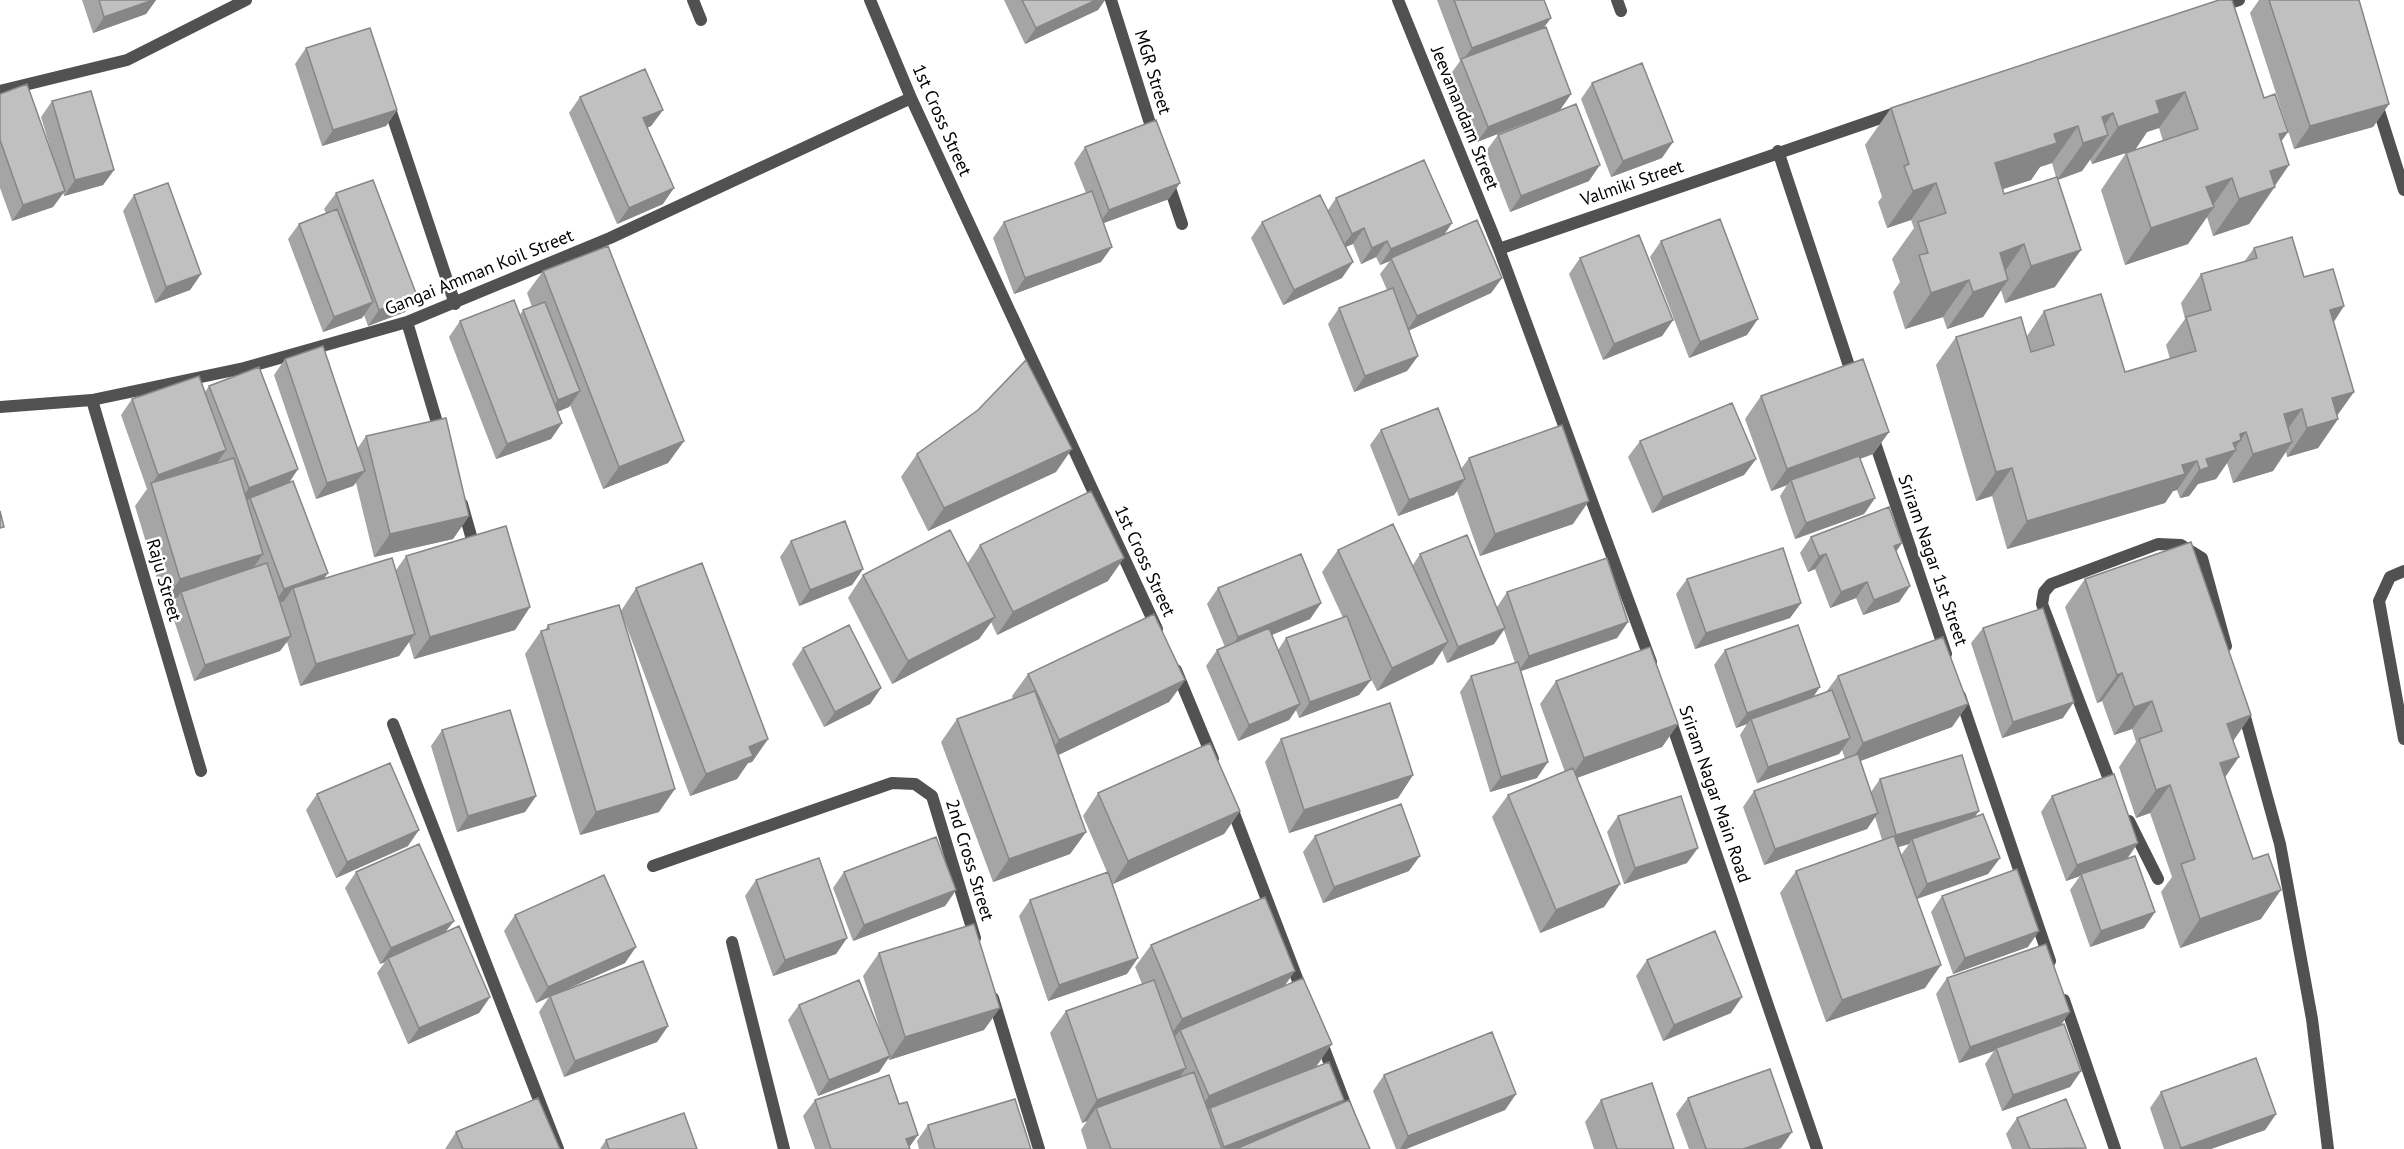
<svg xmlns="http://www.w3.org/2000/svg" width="2404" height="1149" viewBox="0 0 2404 1149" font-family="'PT Sans',sans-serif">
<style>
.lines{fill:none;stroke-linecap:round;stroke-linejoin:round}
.minor{stroke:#515151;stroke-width:12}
.wall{fill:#a5a5a5;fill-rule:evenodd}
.shaded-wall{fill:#868686}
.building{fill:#c0c0c0;stroke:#868686;stroke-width:1.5}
.labels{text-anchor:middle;stroke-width:5;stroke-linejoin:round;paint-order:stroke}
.street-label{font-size:18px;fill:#000;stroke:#fff}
</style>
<rect width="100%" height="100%" fill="#fff"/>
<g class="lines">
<path class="minor" d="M693 0 701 20
M870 0 911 98 1157 629
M1111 0 1154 136
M1398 0 1499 249 1651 662
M1617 0 1621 11
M2220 6 2239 0
M0 91 127 60 246 0
M2376 101 2404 190
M388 103 455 304
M1778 151 1853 378
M1167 179 1182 224
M1499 249 1901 111
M407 322 441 436
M92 400 201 771
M0 407 92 400 244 368 407 322 610 238 911 98
M1872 434 1946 654
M462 504 473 543
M2404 571 2390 577 2379 601 2404 739
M1176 670 1213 759
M1960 696 2050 961
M2242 706 2280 844 2312 1019 2328 1149
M1669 716 1817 1149
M393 724 558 1149
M2113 790 2042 604 2044 592 2051 584 2158 544 2181 545 2202 558 2226 646
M1230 803 1303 994
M2129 821 2158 879
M653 866 892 783 915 784 932 796 975 938
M732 942 784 1149
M993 998 1039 1149
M2064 1000 2115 1149
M1320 1038 1350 1117"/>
</g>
<path class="wall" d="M82 0H156L146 14 93 33Z
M1004 0H1105L1098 10 1025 44Z
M1437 0H1544V28L1571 94 1560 110 1477 142 1450 75 1460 61Z
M2219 0 2264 98 2288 132 2281 141 2275 187 2249 224 2213 236 2207 217 2188 244 2125 265 2101 190 2126 153 2163 141 2159 128 2147 132 2135 150 2092 164 2090 159 2082 171 2058 180 2055 287 2005 303 2001 290 1983 317 1947 329 1943 317 1905 329 1893 292 1900 282 1892 259 1914 228 1911 220 1887 228 1878 202 1882 197 1865 145 1891 108ZM2052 163 2056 177 2004 194 2003 189 2031 180 2040 167Z
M2259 0H2359L2389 104 2373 127 2294 149 2250 13Z
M306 48 397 110 386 126 322 146 295 64Z
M1592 83 1662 158 1611 177 1581 99Z
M0 94 55 164 41 117 52 101 114 170 103 185 64 196 63 192 53 207 12 221 0 188Z
M580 97 663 110 651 126 647 128 663 204 617 224 569 113Z
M1498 135 1589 181 1510 212 1486 151Z
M1085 147 1169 199 1104 223 1101 262 1014 294 993 238 1004 222 1086 193 1074 163Z
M336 193 417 296 405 312 368 326 364 315 362 318 323 332 288 239 299 224 326 213 324 209Z
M134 195 201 274 190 290 155 303 123 211Z
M1336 198 1452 223 1444 235 1502 278 1491 293 1409 330 1418 356 1407 371 1354 392 1328 324 1339 308 1387 290 1380 274 1390 261 1380 265 1376 257 1361 264 1353 244 1346 247 1342 278 1283 305 1251 238 1262 222 1328 210Z
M1661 241 1747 335 1689 358 1650 257Z
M2254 248 2304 277 2344 306 2334 322 2337 416 2338 419 2318 448 2287 457 2286 452 2273 471 2233 483 2227 463 2216 479 2198 484 2189 496 2180 498 2177 490 2173 491 2165 503 2007 549 1992 496 1976 501 1936 365 1956 337 2027 336 2044 311 2125 372 2170 359 2166 345 2185 319 2181 303 2201 274 2244 262Z
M1580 258 1673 320 1662 336 1603 360 1569 274Z
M543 271 684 441 668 463 603 489 570 405 569 407 557 412 562 423 551 439 496 459 449 337 460 321 520 315 523 310 532 307 527 293Z
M285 359 357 449 366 436 469 516 453 539 374 557 356 483 353 486 316 499 274 375Z
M209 386 298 469 289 483 328 573 324 578 396 570 406 556 530 607 515 630 414 659 409 642 399 656 300 686 287 642 280 651 194 681 170 608 177 598 164 602 135 506 147 489 121 415 132 399 205 392Z
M1761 396 1889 432 1873 454 1860 459 1875 498 1864 514 1795 539 1780 496 1787 485 1771 491 1745 419Z
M1381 430 1461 469 1469 458 1573 524 1480 556 1457 491 1454 495 1398 516 1370 445Z
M1640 441 1756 459 1744 475 1652 513 1628 457Z
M917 454 1056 472 928 531 901 477Z
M1811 537 1902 543 1896 551 1910 586 1899 602 1863 615 1856 598 1830 608 1815 569 1808 572 1800 553Z
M791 541 863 569 852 585 799 606 780 557Z
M980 545 1108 581 997 635 991 622 979 639 892 684 848 598 863 575 967 564Z
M1338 550 1413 565 1420 554 1497 607 1507 592 1628 622 1617 638 1521 671 1537 778 1490 792 1460 692 1471 676 1515 663 1504 630 1494 644 1447 663 1442 650 1433 664 1377 691 1367 670 1371 680 1359 695 1299 718 1296 710 1289 720 1238 741 1206 666 1217 650 1225 647 1207 604 1218 588 1321 603 1310 619 1272 635 1278 650 1286 638 1343 618 1322 572Z
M1687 579 1801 603 1790 618 1695 649 1676 594Z
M2085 579 2251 715 2233 741 2225 777 2261 919 2180 948 2161 892 2172 877 2150 813 2136 818 2119 767 2136 742 2132 729 2114 735 2102 701 2097 703 2065 607Z
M636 588 768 739 752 762 748 763 737 779 690 796 623 617 659 812 580 835 525 654 541 631 545 630 548 625 621 611Z
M1983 628 2063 718 2002 738 1971 643Z
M803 648 881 688 870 704 824 727 792 664Z
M1725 650 1813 696 1826 692 1838 676 1968 704 1952 727 1860 761 1871 792 1880 779 1974 818 2000 858 1988 874 1917 899 1925 988 1826 1022 1780 893 1796 871 1882 840 1875 817 1867 829 1764 865 1743 807 1754 791 1845 759 1842 750 1839 754 1757 783 1740 735 1747 724 1736 728 1714 665ZM1909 844 1901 855 1898 847Z
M1028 674 1185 680 1169 702 1058 755 1086 832 1070 854 993 882 941 742 957 719 1013 699 1012 696Z
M1556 681 1678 724 1662 747 1577 778 1620 884 1604 907 1540 933 1492 817 1508 795 1565 772 1540 704Z
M442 730 536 796 525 812 457 832 431 746Z
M1281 739 1413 775 1398 798 1289 833 1265 762Z
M1098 793 1240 811 1224 834 1113 884 1127 974 1048 1001 1019 916 1030 900 1107 872 1083 816Z
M317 794 408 846 336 878 306 810Z
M2052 796 2128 858 2155 912 2144 928 2090 947 2070 890 2080 876 2066 881 2041 812Z
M1618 816 1687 863 1624 884 1607 832Z
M1315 836 1409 871 1323 903 1303 852Z
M356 872 454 921 445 932 490 997 479 1013 408 1044 377 973 385 962 380 964 345 888Z
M844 872 956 890 945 906 853 941 833 888Z
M756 880 847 938 836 954 773 976 745 896Z
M1942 896 2028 947 1953 974 1931 912Z
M515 915 625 963 562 991 668 1026 657 1042 564 1077 539 1012 549 997 536 1003 504 931Z
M1151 945 1285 985 1316 1067 1344 1100 1342 1103 1370 1149H1087L1081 1130 1087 1121 1082 1123 1050 1033 1066 1011 1142 984 1135 967Z
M879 953 984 1030 889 1060 888 1058 879 1072 818 1096 788 1020 799 1005 882 1036 863 976Z
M1647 960 1731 1013 1663 1041 1636 976Z
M1947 978 2062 1024 2081 1071 2070 1087 2002 1111 1985 1064 1994 1051 1959 1063 1936 994Z
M1384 1075 1516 1094 1505 1110 1406 1149H1396L1373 1091Z
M2161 1092 2276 1114 2265 1130 2211 1149H2164L2150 1108Z
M1688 1098 1781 1148 1778 1149H1689L1676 1114Z
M815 1100 909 1147 910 1149H815L803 1116Z
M1601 1100 1674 1149H1594L1585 1122Z
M2017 1118 2085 1149H2012L2006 1134Z
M928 1125 1031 1149H919L917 1141Z
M456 1132 560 1149H445Z
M606 1140 697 1149H600Z"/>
<path class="shaded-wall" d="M153 0H156L146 14 93 33 104 17Z
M1096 0H1105L1098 10 1025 44 1036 28Z
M1551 18 1539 34 1462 61 1472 48Z
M2185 92 2159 128 2147 132 2135 150 2092 164 2118 127 2156 101Z
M1571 94 1560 110 1477 142 1488 127Z
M2389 104 2373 127 2294 149 2310 126Z
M397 110 386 126 322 146 333 130Z
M663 110 651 126 632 134 643 118Z
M2113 113 2095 139 2108 135 2082 171 2057 180 2102 117Z
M2078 126 2052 163 2040 167 2031 180 1969 200 1995 163 2054 134Z
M2288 132 2262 168 2279 134Z
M1673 142 1662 158 1611 177 1623 161Z
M1600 165 1589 181 1510 212 1521 196Z
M2289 165 2249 224 2213 236 2239 199 2270 171Z
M114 170 103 185 64 196 75 180Z
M2232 178 2211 208 2214 207 2188 244 2125 265 2151 228 2206 187Z
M1180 183 1169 199 1098 225 1109 210Z
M1936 183 1911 220 1887 228 1913 191Z
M674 188 663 204 617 224 629 208Z
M65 191 53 207 12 221 23 205Z
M1452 223 1441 239 1391 258 1390 261 1380 265 1391 249Z
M1364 228 1353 244 1340 249 1352 234Z
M1387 241 1376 257 1361 264 1372 248Z
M2024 244 1998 281 2000 253Z
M1112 247 1101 262 1014 294 1025 278Z
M2081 250 2055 287 2005 303 2031 266Z
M1353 262 1342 278 1283 305 1294 290Z
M201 274 190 290 155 303 166 287Z
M1502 278 1491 293 1406 332 1417 316Z
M1969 280 1943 317 1905 329 1931 293Z
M2008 280 1983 317 1947 329 1973 292Z
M417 296 405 312 368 326 379 310Z
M373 302 362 318 323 332 334 317Z
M2344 306 2325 334 2330 310Z
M1758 319 1747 335 1689 358 1700 342Z
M1673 320 1662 336 1603 360 1614 344Z
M1418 356 1407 371 1354 392 1365 376Z
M580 391 569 407 547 416 558 400Z
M2354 392 2334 420 2338 419 2318 448 2287 457 2307 428 2332 398Z
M2302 409 2282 437 2284 414Z
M562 423 551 439 496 459 507 444Z
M1889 432 1873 454 1792 483 1791 480 1787 485 1771 491 1787 469Z
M2246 432 2234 450H2236L2216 479 2198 484 2189 496 2180 498 2206 459 2240 434Z
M684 441 668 463 603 489 619 467Z
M2292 442 2273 471 2233 483 2253 454Z
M1072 449 1056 472 928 531 944 508Z
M226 450 215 466 151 485 158 475Z
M1756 459 1744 475 1652 513 1663 497Z
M2197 461 2177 490 2173 491 2165 503 2007 549 2027 521 2182 465Z
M2012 468 1992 496 1976 501 1996 472Z
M298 469 287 485 250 498 248 500 238 504 249 488Z
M365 471 353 486 316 499 327 483Z
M1465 479 1454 495 1398 516 1409 500Z
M1875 498 1864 514 1795 539 1806 523Z
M1589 501 1573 524 1480 556 1495 534Z
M469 516 453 539 374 557 390 534Z
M1902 543 1891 559 1894 546Z
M263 554 247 576 181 592 177 598 164 602 180 579Z
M1826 554 1815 569 1808 572 1819 556Z
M1124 558 1108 581 997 635 1013 612Z
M863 569 852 585 799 606 810 590Z
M328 573 317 588H293L284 601 273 605 284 589Z
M1867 582 1856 598 1830 608 1841 592Z
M1910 586 1899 602 1863 615 1874 600Z
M1321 603 1310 619 1227 653 1238 637Z
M1801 603 1790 618 1695 649 1706 633Z
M530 607 515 630 414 659 430 637Z
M995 617 979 639 892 684 908 661Z
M1628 622 1617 638 1518 672 1529 656Z
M1505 628 1494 644 1447 663 1458 647Z
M415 634 399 656 300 686 316 664Z
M291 636 280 651 194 681 205 665Z
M1448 642 1433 664 1377 691 1392 668Z
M2122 673 2102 701 2097 703 2117 675Z
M1185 680 1169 702 1044 762 1059 740Z
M1371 680 1359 695 1299 718 1310 702Z
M1820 687 1809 703 1751 719 1747 724 1736 728 1747 713Z
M881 688 870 704 824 727 835 712Z
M2152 701 2132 729 2114 735 2134 707Z
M2074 702 2063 718 2002 738 2013 722Z
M1300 704 1289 720 1238 741 1249 725Z
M1968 704 1952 727 1847 766 1863 743Z
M2251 715 2231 744 2227 724Z
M1678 724 1662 747 1568 781 1584 758Z
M1850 738 1839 754 1757 783 1768 767Z
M768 739 752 762 748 763 737 779 690 796 706 774 749 747Z
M2239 757 2219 786 2220 763Z
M1548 762 1537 778 1490 792 1501 777Z
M1413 775 1398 798 1289 833 1304 810Z
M2170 785 2150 813 2136 818 2156 790Z
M675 789 659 812 580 835 596 812Z
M536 796 525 812 457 832 468 816Z
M1240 811 1224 834 1113 884 1128 861Z
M1979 811 1968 826 1912 839 1909 844 1885 851 1896 835Z
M1878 813 1867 829 1764 865 1775 849Z
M419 830 408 846 336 878 347 862Z
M1086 832 1070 854 993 882 1009 859Z
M2138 843 2127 859 2081 874 2080 876 2066 881 2077 865Z
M1698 848 1687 863 1624 884 1635 868Z
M1420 856 1409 871 1323 903 1334 887Z
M2000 858 1988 874 1916 899 1927 884Z
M1620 884 1604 907 1540 933 1556 910Z
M956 890 945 906 853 941 864 925Z
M2281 890 2261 919 2180 948 2200 919Z
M2155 912 2144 928 2090 947 2101 931Z
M454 921 442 936 388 958 385 962 380 964 391 948Z
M2039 931 2028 947 1953 974 1965 958Z
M847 938 836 954 773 976 785 960Z
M636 947 625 963 536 1003 548 987Z
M1138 958 1127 974 1048 1001 1059 985Z
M1941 965 1925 988 1826 1022 1842 1000Z
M1295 971 1279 994 1180 1030 1174 1038 1166 1041 1182 1019Z
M490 997 479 1013 408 1044 419 1028Z
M1742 997 1731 1013 1663 1041 1674 1025Z
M1000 1008 984 1030 889 1060 905 1037Z
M2070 1012 2059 1028 1996 1048 1994 1051 1959 1063 1970 1047Z
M668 1026 657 1042 564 1077 575 1061Z
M1332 1044 1316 1067 1210 1108 1206 1113 1193 1119 1209 1096Z
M890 1056 879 1072 818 1096 829 1080Z
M1186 1068 1170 1091 1096 1108 1087 1121 1082 1123 1097 1100Z
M2081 1071 2070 1087 2002 1111 2013 1095Z
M1516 1094 1505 1110 1406 1149H1400L1408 1136Z
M1344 1100 1333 1116 1249 1149H1223L1224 1147Z
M2276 1114 2265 1130 2211 1149H2180Z
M1792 1132 1781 1148 1778 1149H1743Z
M918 1135 908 1149 906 1139Z"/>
<path class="building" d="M99 0H153L104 17Z
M1022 0H1096L1036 28Z
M1454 0H1544L1551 18 1472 48Z
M2219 0H2232L2264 98 2275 94 2288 132 2279 134 2289 165 2270 171 2275 187 2239 199 2232 178 2206 187 2214 207 2151 228 2126 153 2198 129 2185 92 2156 101 2160 113 2118 127 2113 113 2102 117 2108 135 2083 143 2078 126 2054 134 2057 143 1995 163 2004 194 2057 177 2081 250 2031 266 2024 244 2000 253 2008 280 1973 292 1969 280 1931 293 1919 255 1928 253 1918 222 1946 213 1936 183 1913 191 1904 166 1909 164 1891 108Z
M2269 0H2359L2389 104 2310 126Z
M1546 27 1571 94 1488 127 1461 59Z
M370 28 397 110 333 130 306 48Z
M1642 63 1673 142 1623 161 1592 83Z
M645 69 663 110 643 118 674 188 629 208 580 97Z
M27 84 65 191 23 205 0 140V94Z
M91 91 114 170 75 180 52 101Z
M1576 104 1600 165 1521 196 1498 135Z
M1156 120 1180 183 1109 210 1085 147Z
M1424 160 1452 223 1391 249 1387 241 1372 248 1364 228 1352 234 1336 198Z
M373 180 417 296 379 310 336 193Z
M168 183 201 274 166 287 134 195Z
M1092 191 1112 247 1025 278 1004 222Z
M1320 195 1353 262 1294 290 1262 222Z
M337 209 373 302 334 317 299 224Z
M1720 219 1758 319 1700 342 1661 241Z
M1477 220 1502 278 1417 316 1391 258Z
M1639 235 1673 320 1614 344 1580 258Z
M2292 237 2304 277 2333 269 2344 306 2330 310 2354 392 2332 398 2338 419 2307 428 2302 409 2284 414 2292 442 2253 454 2246 432 2240 434 2241 440 2233 443 2236 450 2206 459 2209 467 2200 470 2197 461 2182 465 2185 474 2027 521 2012 468 1996 472 1956 337 2021 317 2031 352 2054 345 2044 311 2101 294 2125 372 2196 351 2186 317 2211 310 2201 274 2257 258 2254 248Z
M608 246 684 441 619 467 543 271Z
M1393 288 1418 356 1365 376 1339 308Z
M514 300 562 423 507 444 460 321Z
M545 302 580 391 558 400 523 310Z
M323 346 365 471 327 483 285 359Z
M1863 359 1889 432 1787 469 1761 396Z
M1026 360 1072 449 944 508 917 454 978 410Z
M259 367 298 469 249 488 209 386Z
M199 376 226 450 158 475 132 399Z
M1732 403 1756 459 1663 497 1640 441Z
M1438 408 1465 479 1409 500 1381 430Z
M446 418 469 516 390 534 366 436Z
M1562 425 1589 501 1495 534 1469 458Z
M1859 456 1875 498 1806 523 1791 480Z
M234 458 263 554 180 579 151 483Z
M293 481 328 573 284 589 250 498Z
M1091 491 1124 558 1013 612 980 545Z
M1889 507 1902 543 1894 546 1910 586 1874 600 1867 582 1841 592 1826 554 1819 556 1811 537Z
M0 511 4 527 0 528Z
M845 521 863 569 810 590 791 541Z
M1393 524 1448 642 1392 668 1338 550Z
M506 526 530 607 430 637 406 556Z
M950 530 995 617 908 661 863 575Z
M1467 535 1505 628 1458 647 1420 554Z
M2191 542 2251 715 2227 724 2239 757 2220 763 2253 859 2268 854 2281 890 2200 919 2181 864 2195 859 2170 785 2156 790 2139 739 2162 731 2152 701 2134 707 2122 673 2117 675 2085 579Z
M1783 548 1801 603 1706 633 1687 579Z
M1301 554 1321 603 1238 637 1218 588Z
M392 558 415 634 316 664 293 588Z
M1607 558 1628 622 1529 656 1507 592Z
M267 563 291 636 205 665 181 592Z
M702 563 768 739 749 747 753 756 706 774 636 588Z
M619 605 675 789 596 812 541 631 549 629 548 625Z
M2043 608 2074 702 2013 722 1983 628Z
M1154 614 1185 680 1059 740 1028 674Z
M1347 616 1371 680 1310 702 1286 638Z
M849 625 881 688 835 712 803 648Z
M1798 625 1820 687 1747 713 1725 650Z
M1269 628 1300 704 1249 725 1217 650Z
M1943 637 1968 704 1863 743 1838 676Z
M1650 647 1678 724 1584 758 1556 681Z
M1518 662 1548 762 1501 777 1471 676Z
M1832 690 1850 738 1768 767 1751 719Z
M1035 691 1086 832 1009 859 957 719Z
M1390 703 1413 775 1304 810 1281 739Z
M510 710 536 796 468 816 442 730Z
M1210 743 1240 811 1128 861 1098 793Z
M1858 754 1878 813 1775 849 1754 791Z
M1962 755 1979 811 1896 835 1880 779Z
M390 763 419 830 347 862 317 794Z
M1573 768 1620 884 1556 910 1508 795Z
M2114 774 2138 843 2077 865 2052 796Z
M1681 796 1698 848 1635 868 1618 816Z
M1401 804 1420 856 1334 887 1315 836Z
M1983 814 2000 858 1927 884 1912 839Z
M1894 836 1941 965 1842 1000 1796 871Z
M936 837 956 890 864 925 844 872Z
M419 844 454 921 391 948 356 872Z
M2135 856 2155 912 2101 931 2081 874Z
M819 858 847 938 785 960 756 880Z
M2017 869 2039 931 1965 958 1942 896Z
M1108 872 1138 958 1059 985 1030 900Z
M604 875 636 947 548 987 515 915Z
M1265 897 1295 971 1182 1019 1151 945Z
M974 924 1000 1008 905 1037 879 953Z
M459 926 490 997 419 1028 388 958Z
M1715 931 1742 997 1674 1025 1647 960Z
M2046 944 2070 1012 1970 1047 1947 978Z
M643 961 668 1026 575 1061 550 996Z
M1303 978 1332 1044 1209 1096 1180 1030Z
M859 980 890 1056 829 1080 799 1005Z
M1154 980 1186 1068 1097 1100 1066 1011Z
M2064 1024 2081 1071 2013 1095 1996 1048Z
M1492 1032 1516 1094 1408 1136 1384 1075Z
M2256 1058 2276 1114 2181 1148 2161 1092Z
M1329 1062 1344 1100 1224 1147 1210 1108Z
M1770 1069 1792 1132 1743 1149H1706L1688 1098Z
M1194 1072 1222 1149H1111L1096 1108Z
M889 1075 899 1104 907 1102 918 1135 906 1139 910 1149H831L815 1100Z
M1652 1083 1674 1149H1617L1601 1100Z
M538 1098 560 1149H463L456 1132Z
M1015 1099 1031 1149H935L928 1125Z
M2066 1099 2086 1148 2030 1149 2017 1118Z
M1349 1100 1370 1149H1236Z
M684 1113 697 1149H609L606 1140Z"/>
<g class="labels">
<g class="street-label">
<text transform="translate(1153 72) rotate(73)" y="6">MGR Street</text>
<text transform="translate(1465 118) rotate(68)" y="6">Jeevanandam Street</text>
<text transform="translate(942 120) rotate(66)" y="6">1st Cross Street</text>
<text transform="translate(1632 183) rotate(-19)" y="6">Valmiki Street</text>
<text transform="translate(479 272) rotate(-22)" y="6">Gangai Amman Koil Street</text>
<text transform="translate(1933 560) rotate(71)" y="6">Sriram Nagar 1st Street</text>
<text transform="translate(1145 561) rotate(65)" y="6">1st Cross Street</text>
<text transform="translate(164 580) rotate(74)" y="6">Raju Street</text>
<text transform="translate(1715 794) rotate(71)" y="6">Sriram Nagar Main Road</text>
<text transform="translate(970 860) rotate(73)" y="6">2nd Cross Street</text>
</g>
</g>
</svg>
